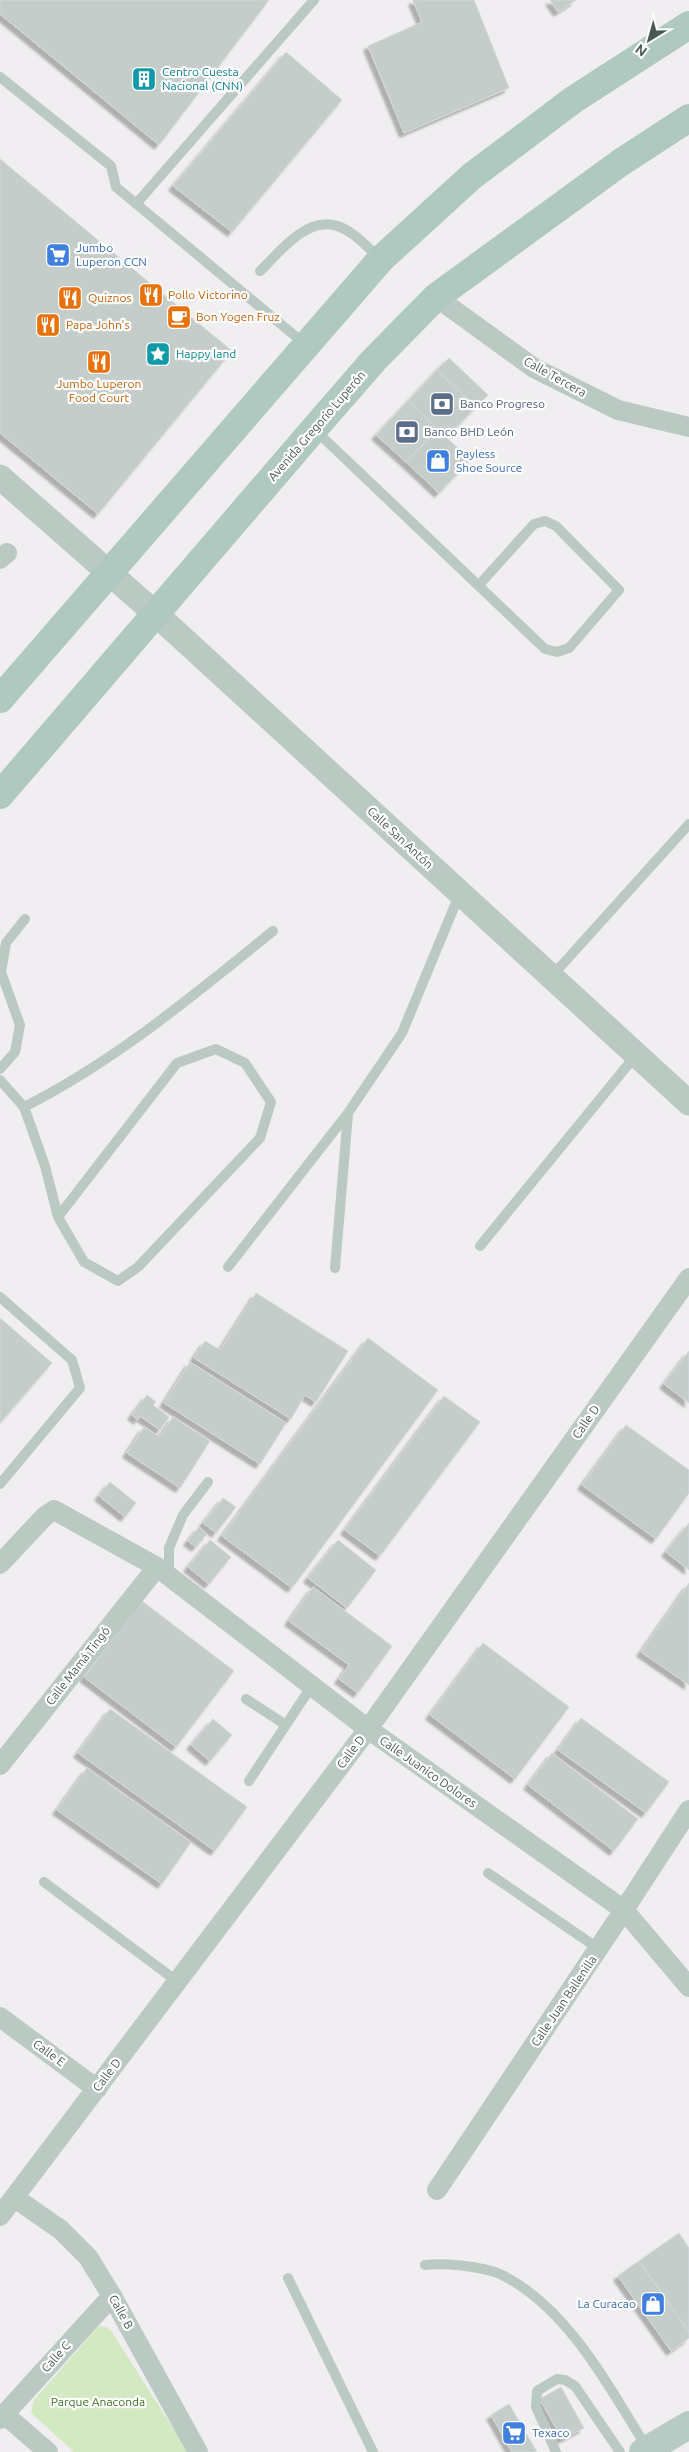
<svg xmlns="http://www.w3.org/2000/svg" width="689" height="2452" viewBox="0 0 689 2452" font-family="Ubuntu,sans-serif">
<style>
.green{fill:#d3e9c1}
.building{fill:#c5cdcb;stroke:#d2d8d8;filter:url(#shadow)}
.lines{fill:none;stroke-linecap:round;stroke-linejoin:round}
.service{stroke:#bbc9c3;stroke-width:10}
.minor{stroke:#bbc9c3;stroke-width:20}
.tertiary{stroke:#bbc9c3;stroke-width:25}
.secondary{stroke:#b8cac4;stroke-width:28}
.primary{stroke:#b0c9c0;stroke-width:28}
.labels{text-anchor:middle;stroke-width:4.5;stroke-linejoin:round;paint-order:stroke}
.culture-label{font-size:12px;fill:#0d838f;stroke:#fff;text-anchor:start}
.shop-label{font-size:12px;fill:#366cbe;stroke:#fff;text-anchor:start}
.food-label{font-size:12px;fill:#c56008;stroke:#fff;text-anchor:start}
.street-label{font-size:12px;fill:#485952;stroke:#fff}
.service-label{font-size:12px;fill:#4e5e75;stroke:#fff;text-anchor:start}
.park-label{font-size:12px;fill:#3e7122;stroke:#fff}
</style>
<defs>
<filter id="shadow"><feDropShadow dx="-4.5" dy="4.5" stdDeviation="1" flood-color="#0004"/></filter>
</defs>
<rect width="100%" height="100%" fill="#f0eef0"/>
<path class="green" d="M99 2326 106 2327 112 2332 188 2452H74L31 2413 34 2400Z"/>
<path class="building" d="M0 0H269L159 145 0 14Z
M413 0H474L509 88 404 133 368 46 422 22Z
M550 0H576L558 12Z
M286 52 342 100 232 232 173 186Z
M0 159 232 351 98 514 0 433Z
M449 358 488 395 476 407 437 370Z
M437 370 476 407 447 437 408 401Z
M408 401 438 429 406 462 376 435Z
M438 429 470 460 439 493 406 462Z
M256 1293 348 1351 316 1402 305 1395 291 1419 194 1358 205 1341 220 1350Z
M0 1318 52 1363 0 1423Z
M368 1338 438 1390 292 1588 222 1536Z
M689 1351V1403L664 1384Z
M190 1362 286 1423 260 1464 164 1403Z
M147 1395 156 1402 153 1405 169 1417 160 1430 140 1416 138 1420 132 1415Z
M444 1396 480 1422 380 1556 345 1530Z
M173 1417 210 1441 180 1488 127 1453 144 1427 160 1437Z
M626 1425 689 1470V1493L656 1539 582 1485Z
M110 1482 136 1503 125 1517 99 1496Z
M223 1498 236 1507 216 1533 203 1523Z
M689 1523V1570L666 1552Z
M199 1527 207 1534 196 1547 188 1541Z
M210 1540 231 1557 209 1584 188 1567Z
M338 1540 376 1570 347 1608 308 1578Z
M689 1583V1685L641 1652Z
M313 1587 392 1646 358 1693 339 1679 349 1665 289 1621Z
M142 1601 234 1671 176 1747 84 1677Z
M483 1643 569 1707 515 1779 430 1715Z
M110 1709 247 1807 215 1851 78 1753Z
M581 1718 669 1782 646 1813 558 1750Z
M213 1719 232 1735 210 1761 191 1745Z
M552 1753 638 1819 614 1851 528 1785Z
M87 1768 191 1842 162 1884 57 1810Z
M679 2233 689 2248V2332L639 2261Z
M639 2261 689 2332V2338L671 2351 618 2276Z
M561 2387 584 2428 562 2439 540 2399Z
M509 2404 537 2452H512L491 2415Z"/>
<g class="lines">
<path class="service" d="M0 77 111 166 116 187 306 345
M136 204 314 0
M260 271C278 254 304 219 333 225 351 228 367 247 380 259
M315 430 545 649 557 652 569 648 619 590 556 526 545 521 534 524 479 585
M552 976 689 824
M0 1069 15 1052 20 1025 1 972 6 943 25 919
M0 1080 24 1107C115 1061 194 995 273 931
M24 1107 45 1166 58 1217 84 1262 118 1281 138 1267 260 1138 271 1102 245 1063 216 1049 177 1063 58 1217
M480 1246 636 1055
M228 1267 348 1113 402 1033 460 893
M335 1268 348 1114
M0 1297 72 1360 80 1388 0 1484
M169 1576V1548L183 1515 208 1482
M246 1699 286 1725
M249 1781 311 1687
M488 1873 599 1949
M44 1882 178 1982
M425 2265C445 2263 481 2266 500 2274 567 2306 609 2387 647 2448
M288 2278 373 2452
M556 2452 536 2407 537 2391 557 2379 565 2380 575 2386 620 2452"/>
<path class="minor" d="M436 297 534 368 618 410 689 427
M0 559 7 553
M0 1564 45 1516 54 1510 157 1567 368 1729 624 1910 689 1987
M0 1765 157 1567
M0 2017 97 2089
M437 2190 624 1910 689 1810
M15 2198 61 2230 88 2257 112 2296 198 2452
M0 2216 368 1729 689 1278
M4 2414 48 2452
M0 2419 112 2296"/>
<path class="tertiary" d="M0 477 156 614 689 1103"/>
<path class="secondary" d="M643 2452 689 2425"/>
<path class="primary" d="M0 699 381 259 472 176 573 100 689 25
M0 795 314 429 374 360 436 297 620 163 689 118"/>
</g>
<defs>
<symbol id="building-square" viewBox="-11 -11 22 22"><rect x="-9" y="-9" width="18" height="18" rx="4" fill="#0f9aa8" stroke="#fff"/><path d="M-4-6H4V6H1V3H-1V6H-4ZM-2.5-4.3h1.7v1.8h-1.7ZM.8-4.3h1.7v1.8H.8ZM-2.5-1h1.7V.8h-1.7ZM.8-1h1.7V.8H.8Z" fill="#fff"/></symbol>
<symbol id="supermarket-square" viewBox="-11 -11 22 22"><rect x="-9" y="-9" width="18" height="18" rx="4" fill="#3f7fe0" stroke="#fff"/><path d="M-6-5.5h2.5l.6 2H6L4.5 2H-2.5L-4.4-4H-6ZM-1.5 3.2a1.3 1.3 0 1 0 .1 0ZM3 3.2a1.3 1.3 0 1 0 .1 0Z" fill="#fff"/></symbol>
<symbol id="restaurant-square" viewBox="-11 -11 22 22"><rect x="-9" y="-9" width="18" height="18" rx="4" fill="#e8710a" stroke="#fff"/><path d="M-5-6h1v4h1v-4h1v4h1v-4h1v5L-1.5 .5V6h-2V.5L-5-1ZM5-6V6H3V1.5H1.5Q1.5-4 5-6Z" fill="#fff"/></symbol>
<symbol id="cafe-square" viewBox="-11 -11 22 22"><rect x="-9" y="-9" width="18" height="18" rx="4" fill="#e8710a" stroke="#fff"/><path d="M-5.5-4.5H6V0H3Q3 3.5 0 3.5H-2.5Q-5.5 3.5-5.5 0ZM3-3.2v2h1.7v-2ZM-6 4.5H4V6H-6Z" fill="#fff"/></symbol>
<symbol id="sight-square" viewBox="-11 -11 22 22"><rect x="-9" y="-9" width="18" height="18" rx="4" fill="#0f9aa8" stroke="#fff"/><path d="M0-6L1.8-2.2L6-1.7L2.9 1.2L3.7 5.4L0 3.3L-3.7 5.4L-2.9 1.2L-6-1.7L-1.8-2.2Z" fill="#fff"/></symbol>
<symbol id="bank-square" viewBox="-11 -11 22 22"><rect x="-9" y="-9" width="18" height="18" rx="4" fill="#5c6f8a" stroke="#fff"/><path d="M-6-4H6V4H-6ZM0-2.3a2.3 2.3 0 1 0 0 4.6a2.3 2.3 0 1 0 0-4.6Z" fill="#fff"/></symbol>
<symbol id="shop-square" viewBox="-11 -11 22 22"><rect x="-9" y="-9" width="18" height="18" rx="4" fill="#3f7fe0" stroke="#fff"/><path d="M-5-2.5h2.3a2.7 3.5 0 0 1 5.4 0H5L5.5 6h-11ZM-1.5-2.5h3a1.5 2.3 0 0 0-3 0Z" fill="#fff"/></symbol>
</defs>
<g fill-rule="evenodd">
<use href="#building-square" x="130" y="65" width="28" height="28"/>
<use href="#supermarket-square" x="44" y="241" width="28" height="28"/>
<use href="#restaurant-square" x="137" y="281" width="28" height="28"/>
<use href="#restaurant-square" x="56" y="284" width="28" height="28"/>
<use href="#cafe-square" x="165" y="303" width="28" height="28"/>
<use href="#restaurant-square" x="34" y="311" width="28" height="28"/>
<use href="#sight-square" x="144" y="340" width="28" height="28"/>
<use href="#restaurant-square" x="85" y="348" width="28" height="28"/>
<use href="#bank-square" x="428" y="390" width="28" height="28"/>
<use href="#bank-square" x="393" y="418" width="28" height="28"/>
<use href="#shop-square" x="424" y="447" width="28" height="28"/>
<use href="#shop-square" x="639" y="2290" width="28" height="28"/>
<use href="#supermarket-square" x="500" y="2419" width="28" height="28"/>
</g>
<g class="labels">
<g class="culture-label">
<text x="162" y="76">Centro Cuesta<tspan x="162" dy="14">Nacional (CNN)</tspan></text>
<text x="176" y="358">Happy land</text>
</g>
<g class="shop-label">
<text x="76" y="252">Jumbo<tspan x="76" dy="14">Luperon CCN</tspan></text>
<text x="456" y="458">Payless<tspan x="456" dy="14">Shoe Source</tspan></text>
<text x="636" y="2308" text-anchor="end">La Curacao</text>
<text x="532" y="2437">Texaco</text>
</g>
<g class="food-label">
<text x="168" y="299">Pollo Victorino</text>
<text x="88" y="302">Quiznos</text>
<text x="196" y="321">Bon Yogen Fruz</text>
<text x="66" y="329">Papa John's</text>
<text x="99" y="388" text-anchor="middle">Jumbo Luperon<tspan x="99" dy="14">Food Court</tspan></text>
</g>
<g class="street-label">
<text transform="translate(555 377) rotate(29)" y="4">Calle Tercera</text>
<text transform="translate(317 426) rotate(-49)" y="4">Avenida Gregorio Luperón</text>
<text transform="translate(400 838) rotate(43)" y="4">Calle San Antón</text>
<text transform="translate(586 1422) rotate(-55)" y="4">Calle D</text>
<text transform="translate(78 1666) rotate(-52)" y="4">Calle Mamá Tingó</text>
<text transform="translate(351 1752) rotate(-53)" y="4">Calle D</text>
<text transform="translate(428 1772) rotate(35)" y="4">Calle Juanico Dolores</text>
<text transform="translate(564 2001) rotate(-56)" y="4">Calle Juan Ballenilla</text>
<text transform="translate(49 2053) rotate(36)" y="4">Calle E</text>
<text transform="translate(107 2075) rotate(-53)" y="4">Calle D</text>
<text transform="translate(121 2312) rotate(61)" y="4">Calle B</text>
<text transform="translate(56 2357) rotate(-48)" y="4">Calle C</text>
</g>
<g class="service-label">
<text x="460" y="408">Banco Progreso</text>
<text x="424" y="436">Banco BHD León</text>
</g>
<g class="park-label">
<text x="98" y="2406">Parque Anaconda</text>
</g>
</g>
<g transform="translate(649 40) rotate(217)" stroke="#ffffff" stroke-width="4" paint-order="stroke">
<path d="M0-4L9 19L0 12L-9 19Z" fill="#485952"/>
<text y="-8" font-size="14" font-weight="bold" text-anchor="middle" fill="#485952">N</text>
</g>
</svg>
